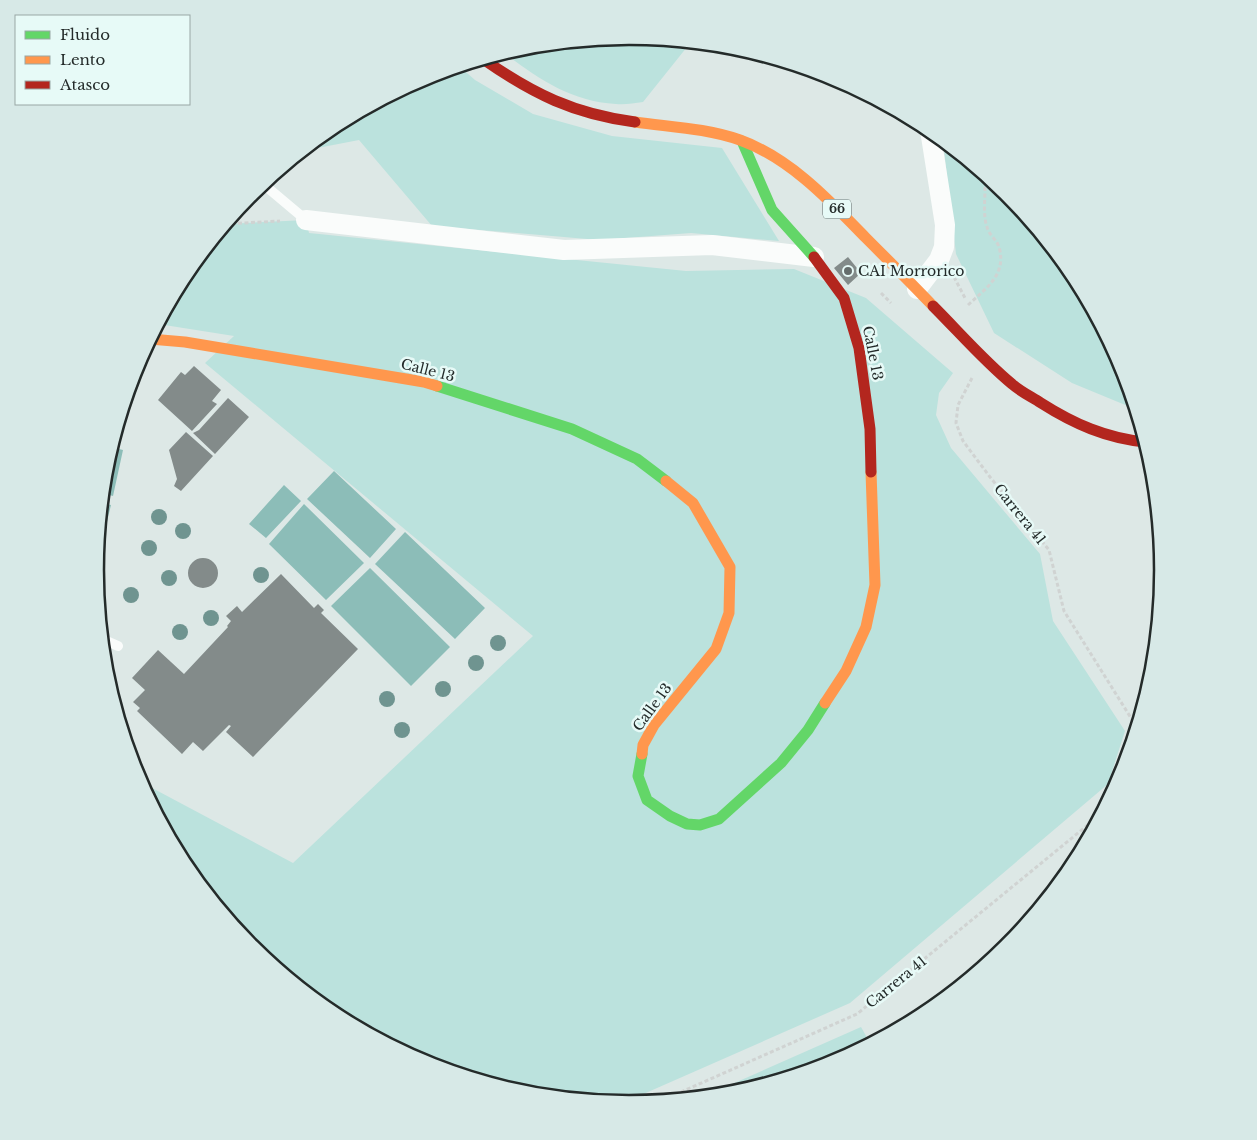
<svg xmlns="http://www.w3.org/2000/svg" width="1257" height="1140" viewBox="0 0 1257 1140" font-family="'Libre Baskerville',serif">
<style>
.green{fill:#bbe2dd}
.water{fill:#8cbdb8}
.building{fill:#838b8a}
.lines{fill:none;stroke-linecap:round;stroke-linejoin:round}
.path{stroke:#d0d3d2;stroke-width:3;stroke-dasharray:4 2.5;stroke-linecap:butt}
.lane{stroke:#fafcfb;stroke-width:10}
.street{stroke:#fafcfb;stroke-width:20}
.fast{stroke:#63d668;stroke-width:11}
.slow{stroke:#ff974d;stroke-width:11}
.jam{stroke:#b3261e;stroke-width:11}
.tree{fill:#6f9490}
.poi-dot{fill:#656d6c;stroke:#e7faf7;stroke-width:2}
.labels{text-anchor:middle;stroke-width:5;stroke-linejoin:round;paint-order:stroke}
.shield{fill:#e7faf7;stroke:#5e6968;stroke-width:1}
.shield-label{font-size:12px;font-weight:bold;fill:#242b2a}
.poi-label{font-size:14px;fill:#242b2a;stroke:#e7faf7;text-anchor:start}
.street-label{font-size:14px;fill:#242b2a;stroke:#e7faf7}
.rim{fill:none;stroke:#242b2a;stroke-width:2.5}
</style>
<rect width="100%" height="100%" fill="#dde8e6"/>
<path class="green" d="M629 36 691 42 643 102C634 103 625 105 616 104 570 101 539 79 504 53L525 46Z
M459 66 475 80 533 114 612 136 722 148 779 241 691 233 599 240 432 226 359 140 302 151 332 126 425 77Z
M943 141 1006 193 1072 274 1122 366 1135 409 1072 383 994 333 956 254Z
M306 220 309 233 686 271 794 269 866 298 953 373 939 393 936 415 951 448 1040 554 1053 621 1125 731 1108 784 850 1003 623 1103 524 1093 424 1063 332 1014 251 947 185 866 139 781 293 863 533 636 205 363 234 336 158 324 185 273 225 224Z
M861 1027 870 1043 832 1063 732 1094 705 1096Z"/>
<path class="water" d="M111 447 123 450 113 496 102 493 105 466Z
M334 471 396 529 370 558 307 499Z
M284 485 301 501 266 538 249 524Z
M101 503 111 505 96 566 95 565Z
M304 504 364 563 326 600 269 544Z
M405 532 485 608 455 639 375 564Z
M370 568 450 647 411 686 331 606Z"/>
<path class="building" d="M848 257 861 273 848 285 834 268Z
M194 366 221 390 212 401 217 404 192 431 158 400 181 372 185 375Z
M228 398 249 417 215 454 193 433 199 430Z
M186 432 213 456 181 491 174 486 177 479 169 450Z
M188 573a15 15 0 1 1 30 0a15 15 0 1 1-30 0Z
M281 574 314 608 318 604 324 610 321 613 358 649 253 757 226 732 231 726 229 725 203 751 193 742 182 754 137 711 140 708 133 702 145 690 132 678 158 650 184 674 228 627 227 626 231 621 226 616 237 606 242 612Z"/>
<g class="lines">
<path class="path" d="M225 224 280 221
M954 277 965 298
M881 293 891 303
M968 305C986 288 1007 275 999 247 997 240 989 235 987 227 983 216 985 200 985 188L992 181
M972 378 958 405 956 423 963 441 990 477 1049 550 1064 611 1136 726
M663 1100 857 1014 1100 815"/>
<path class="lane" d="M262 183 306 220
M102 639 118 646"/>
<path class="street" d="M306 220 564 250 712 245 814 257
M917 289 939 260 944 247 945 225 930 130"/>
<path class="fast" d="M742 141 772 210 814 257
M437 386 572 429 637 459 666 481
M642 754 638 776 647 800 670 816 687 824 700 825 719 819 781 763 808 730 825 703"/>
<path class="slow" d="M635 122C670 127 706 128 740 140 790 158 830 201 866 238 888 260 911 283 933 306
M150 339 185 342 424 382 437 386
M825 703 846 671 866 627 875 585 871 472
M642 754 643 745 654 725 716 649 729 613 730 567 693 503 666 481"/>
<path class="jam" d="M483 59C533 94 574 114 635 122
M814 257 844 298 859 348 870 429 871 472
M933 306C959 332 984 361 1012 384 1021 392 1032 397 1041 403 1074 424 1106 438 1145 442"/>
</g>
<g class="tree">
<circle cx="159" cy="517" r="8"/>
<circle cx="183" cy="531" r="8"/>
<circle cx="149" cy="548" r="8"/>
<circle cx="261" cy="575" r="8"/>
<circle cx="169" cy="578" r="8"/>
<circle cx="131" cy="595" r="8"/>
<circle cx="211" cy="618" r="8"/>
<circle cx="180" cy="632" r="8"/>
<circle cx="498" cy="643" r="8"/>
<circle cx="476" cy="663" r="8"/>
<circle cx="443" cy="689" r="8"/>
<circle cx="387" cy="699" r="8"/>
<circle cx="402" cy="730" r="8"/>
</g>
<circle class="poi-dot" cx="848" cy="271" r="5"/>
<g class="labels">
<rect class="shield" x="823" y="199.5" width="28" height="19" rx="4"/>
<g class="shield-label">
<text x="837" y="213">66</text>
</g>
<g class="poi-label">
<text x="858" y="276">CAI Morrorico</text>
</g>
<g class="street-label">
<text transform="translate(873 353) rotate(79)" y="5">Calle 13</text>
<text transform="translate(428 370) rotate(14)" y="5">Calle 13</text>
<text transform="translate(1020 514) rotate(51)" y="5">Carrera 41</text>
<text transform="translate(652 707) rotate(-54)" y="5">Calle 13</text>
<text transform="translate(896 982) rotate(-39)" y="5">Carrera 41</text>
</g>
</g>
<path d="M0 0H1257V1140H0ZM104 570a525 525 0 1 1 1050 0a525 525 0 1 1-1050 0Z" fill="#d7e9e7" fill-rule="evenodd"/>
<path class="rim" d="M104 570a525 525 0 1 1 1050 0a525 525 0 1 1-1050 0Z"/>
<rect x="15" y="15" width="175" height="90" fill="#e7faf7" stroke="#99a7a5"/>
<rect x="25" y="31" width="25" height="8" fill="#63d668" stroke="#99a7a5"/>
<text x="60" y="40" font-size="15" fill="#242b2a">Fluido</text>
<rect x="25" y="56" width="25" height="8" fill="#ff974d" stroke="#99a7a5"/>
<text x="60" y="65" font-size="15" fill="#242b2a">Lento</text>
<rect x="25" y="81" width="25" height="8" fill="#b3261e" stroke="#99a7a5"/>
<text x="60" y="90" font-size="15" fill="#242b2a">Atasco</text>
</svg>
